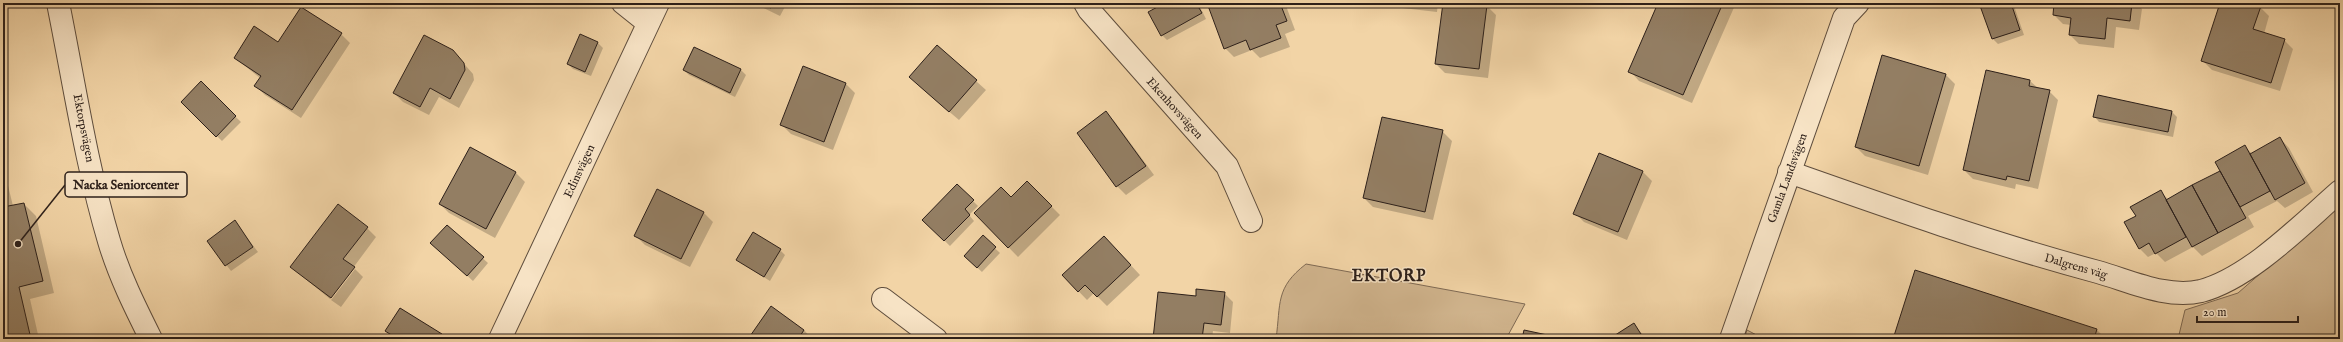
<svg xmlns="http://www.w3.org/2000/svg" width="2343" height="342" viewBox="0 0 2343 342" font-family="'IM FELL English',serif">
<style>
.green{fill:#d1b58e;stroke:#7f6a54}
.shadow{fill:#0003}
.building{fill:#937e63;stroke:#2d201a}
.lines{fill:none;stroke-linecap:round;stroke-linejoin:round}
.minor-casing{stroke:#5e4d3d;stroke-width:24}
.minor{stroke:#f7e3c5;stroke-width:22}
.labels{text-anchor:middle;stroke-width:3;stroke-linejoin:round;paint-order:stroke}
.street-label{font-size:12px;fill:#2d201a;stroke:#f7e3c5}
.district-label{font-size:16px;font-weight:bold;letter-spacing:1px;fill:#2d201a;stroke:#f7e3c5}
.leader{fill:none;stroke:#2d201a;stroke-width:1.5}
.callout-dot{fill:#2d201a;stroke:#f7e3c5;stroke-width:1.5}
.callout{fill:#f7e3c5;stroke:#2d201a;stroke-width:1.5}
.callout-label{font-size:13px;text-anchor:middle;font-weight:bold;fill:#2d201a}
</style>
<rect width="100%" height="100%" fill="#f2d4a6"/>
<filter id="stains"><feTurbulence type="fractalNoise" baseFrequency=".005" numOctaves="4"/><feColorMatrix values="0 0 0 0 .2 0 0 0 0 .09 0 0 0 0 .02 0 0 0 .5 -.17"/></filter>
<radialGradient id="worn" r=".72"><stop offset=".6" stop-color="#630" stop-opacity="0"/><stop offset="1" stop-color="#630" stop-opacity=".3"/></radialGradient>
<path class="green" d="M2340 204V339H2178L2185 310 2238 293Z
M1306 264 1525 304 1506 339H1276C1281 303 1275 288 1306 264Z
M1747 330 1764 339H1744Z"/>
<path class="shadow" d="M753 3H787L780 16Z
M1167 3H1198L1206 19 1167 40 1162 35Z
M1208 3H1285L1295 30 1285 34 1290 47 1260 58 1252 50 1234 57 1225 48Z
M1382 3H1438L1437 12 1385 6Z
M1444 3 1487 6 1496 15 1488 78 1445 73 1436 64Z
M1659 3H1736L1692 103 1639 81 1630 71Z
M1980 3H2013L2024 35 1998 44 1993 39Z
M2055 3H2136L2142 9 2139 30 2116 27 2114 48 2079 44 2070 35 2071 25 2063 24 2054 15Z
M2221 3H2248L2260 7 2269 16 2264 34 2284 40 2293 49 2280 91 2212 70 2203 61Z
M341 34 350 43 301 118 265 95 256 86 260 78 235 58 278 43Z
M580 36 598 43 603 48 591 76 573 69 568 64Z
M937 46 986 90 959 120 919 86Z
M695 49 741 70 746 75 735 97 689 75 684 70Z
M453 51 473 74 474 80 459 108 439 97 429 115 403 102 394 93Z
M1946 75 1955 84 1928 175 1865 156 1856 147Z
M2030 81 2038 88 2049 91 2058 100 2038 189 2016 184 2015 189 1973 179 1964 170Z
M201 83 241 122 222 141 182 102Z
M845 83 855 93 833 150 791 134 781 124Z
M2098 96 2172 112 2177 117 2173 137 2099 122 2094 116Z
M1106 113 1115 122 1154 175 1126 195 1117 186 1078 133Z
M1442 131 1452 141 1433 220 1373 207 1364 198Z
M2280 138 2289 148 2313 192 2285 208 2277 201 2248 216 2254 227 2202 256 2193 247 2165 262 2156 253 2148 257 2139 248 2137 216 2160 191 2169 200 2221 171 2245 146 2252 154Z
M470 149 516 173 525 182 495 238 449 213 440 204Z
M1599 154 1643 172 1652 181 1627 240 1584 222 1575 213Z
M3 165 13 206 24 204 36 216 54 293 30 299 39 339H3Z
M1027 182 1060 215 1018 257 975 213 1011 198Z
M957 185 978 206 969 215 974 221 950 246 923 220Z
M658 190 704 213 713 222 690 267 645 245 636 236Z
M235 222 258 252 231 271 208 241Z
M447 226 488 263 473 281 437 248Z
M367 228 376 237 330 299 291 267Z
M983 237 1000 253 982 272 970 261Z
M1113 246 1140 275 1107 306 1094 293 1087 300 1063 275Z
M780 250 785 255 770 281 737 260Z
M355 269 363 277 341 307 331 300Z
M1915 272 2097 330 2106 339H1894Z
M1224 293 1233 302 1230 333 1213 331 1212 339H1154L1196 297Z
M1633 324 1647 339H1610Z
M804 330 812 339H749Z
M386 331 441 335 445 339H397Z"/>
<path class="building" d="M761 3H773L771 8Z
M1165 3H1196L1202 13 1161 36 1148 12Z
M1207 3H1280L1287 21 1276 25 1281 38 1250 50 1246 40 1224 49Z
M1396 3H1432V7Z
M1443 3 1487 5 1479 69 1435 64Z
M1658 3H1723L1683 95 1628 72Z
M1979 3H2011L2020 30 1992 39Z
M2054 3H2132L2130 21 2107 18 2105 39 2069 35 2071 18 2053 15Z
M2220 3H2252L2261 6 2253 29 2285 39 2271 83 2201 61Z
M301 7 342 33 292 110 254 86 261 76 234 58 254 26 278 42Z
M580 34 598 42 585 72 567 64Z
M424 35 453 50 464 63 465 70 450 99 430 88 420 107 393 93Z
M937 45 977 80 949 112 909 77Z
M694 47 741 69 730 93 683 70Z
M1882 55 1946 74 1919 166 1855 147Z
M803 66 846 83 824 142 780 125Z
M1986 70 2030 80 2029 86 2050 90 2029 181 2007 176 2006 180 1963 170Z
M201 81 236 116 216 137 181 102Z
M2098 95 2172 111 2168 132 2093 117Z
M1106 111 1146 166 1116 187 1077 133Z
M1382 117 1443 130 1425 212 1363 198Z
M2280 137 2305 183 2275 200 2250 154Z
M2245 145 2270 191 2240 207 2215 162Z
M470 147 516 172 486 229 439 204Z
M1599 153 1643 171 1618 232 1573 214Z
M2220 171 2246 218 2218 233 2192 185Z
M1027 181 1052 206 1008 248 974 213 1001 187 1011 197Z
M957 184 974 200 965 209 970 215 944 241 922 220Z
M2192 185 2218 233 2192 247 2166 200Z
M657 189 704 212 681 259 634 236Z
M2161 190 2186 237 2155 254 2149 243 2139 249 2124 222 2136 216 2130 207Z
M24 203 43 281 19 287 31 339H3V207Z
M338 204 368 227 343 259 355 267 331 298 290 267Z
M235 220 253 247 225 266 207 241Z
M447 225 484 257 467 276 430 243Z
M753 232 781 249 764 277 736 260Z
M983 235 996 247 977 268 964 256Z
M1104 236 1131 265 1097 297 1085 285 1078 292 1062 275Z
M1915 270 2097 329 2094 339H1893Z
M1196 289 1225 292 1221 325 1204 323 1202 339H1153L1158 292 1196 296Z
M771 306 804 330 798 339H748Z
M400 308 442 334 439 339H398L385 331Z
M1634 323 1644 339H1609Z
M1524 330 1566 339H1522Z"/>
<g class="lines">
<defs>
<path id="minor" d="M58 3C74 82 86 164 109 241 119 275 135 307 151 339
M623 3 648 23
M1085 3 1089 10 1227 166 1251 221
M1789 172C1891 208 1993 244 2098 272 2130 281 2167 299 2201 291 2250 278 2302 224 2340 191
M883 299 936 339
M500 339 658 3
M1731 339 1844 18 1858 3"/>
</defs>
<use href="#minor" class="minor-casing"/>
<use href="#minor" class="minor"/>
</g>
<g class="labels">
<g class="street-label">
<text transform="translate(1175 108) rotate(48)" y="4">Ekenhovsvägen</text>
<text transform="translate(84 128) rotate(79)" y="4">Ektorpsvägen</text>
<text transform="translate(579 171) rotate(-65)" y="4">Edinsvägen</text>
<text transform="translate(1787 178) rotate(-70)" y="4">Gamla Landsvägen</text>
<text transform="translate(2076 266) rotate(16)" y="4">Dalgrens väg</text>
</g>
<g class="district-label">
<text x="1389" y="281">EKTORP</text>
</g>
</g>
<path class="leader" d="M18 244L65 185"/>
<circle class="callout-dot" cx="18" cy="244" r="4"/>
<rect class="callout" x="65" y="172" width="122" height="25" rx="4"/>
<g class="callout-label">
<text x="126" y="189">Nacka Seniorcenter</text>
</g>
<rect width="2343" height="342" fill="none" stroke="#f2d4a6" stroke-width="16"/>
<rect x="4" y="4" width="2335" height="334" fill="none" stroke="#2d201a" stroke-width="2"/>
<rect x="8" y="8" width="2327" height="326" fill="none" stroke="#2d201a"/>
<path d="M2197 316v6h101v-6" fill="none" stroke="#2d201a" stroke-width="2"/>
<text x="2203" y="316" font-size="12" fill="#2d201a" stroke="#f7e3c5" stroke-width="3" paint-order="stroke">20 m</text>
<rect width="100%" height="100%" filter="url(#stains)"/>
<rect width="100%" height="100%" fill="url(#worn)"/>
</svg>
